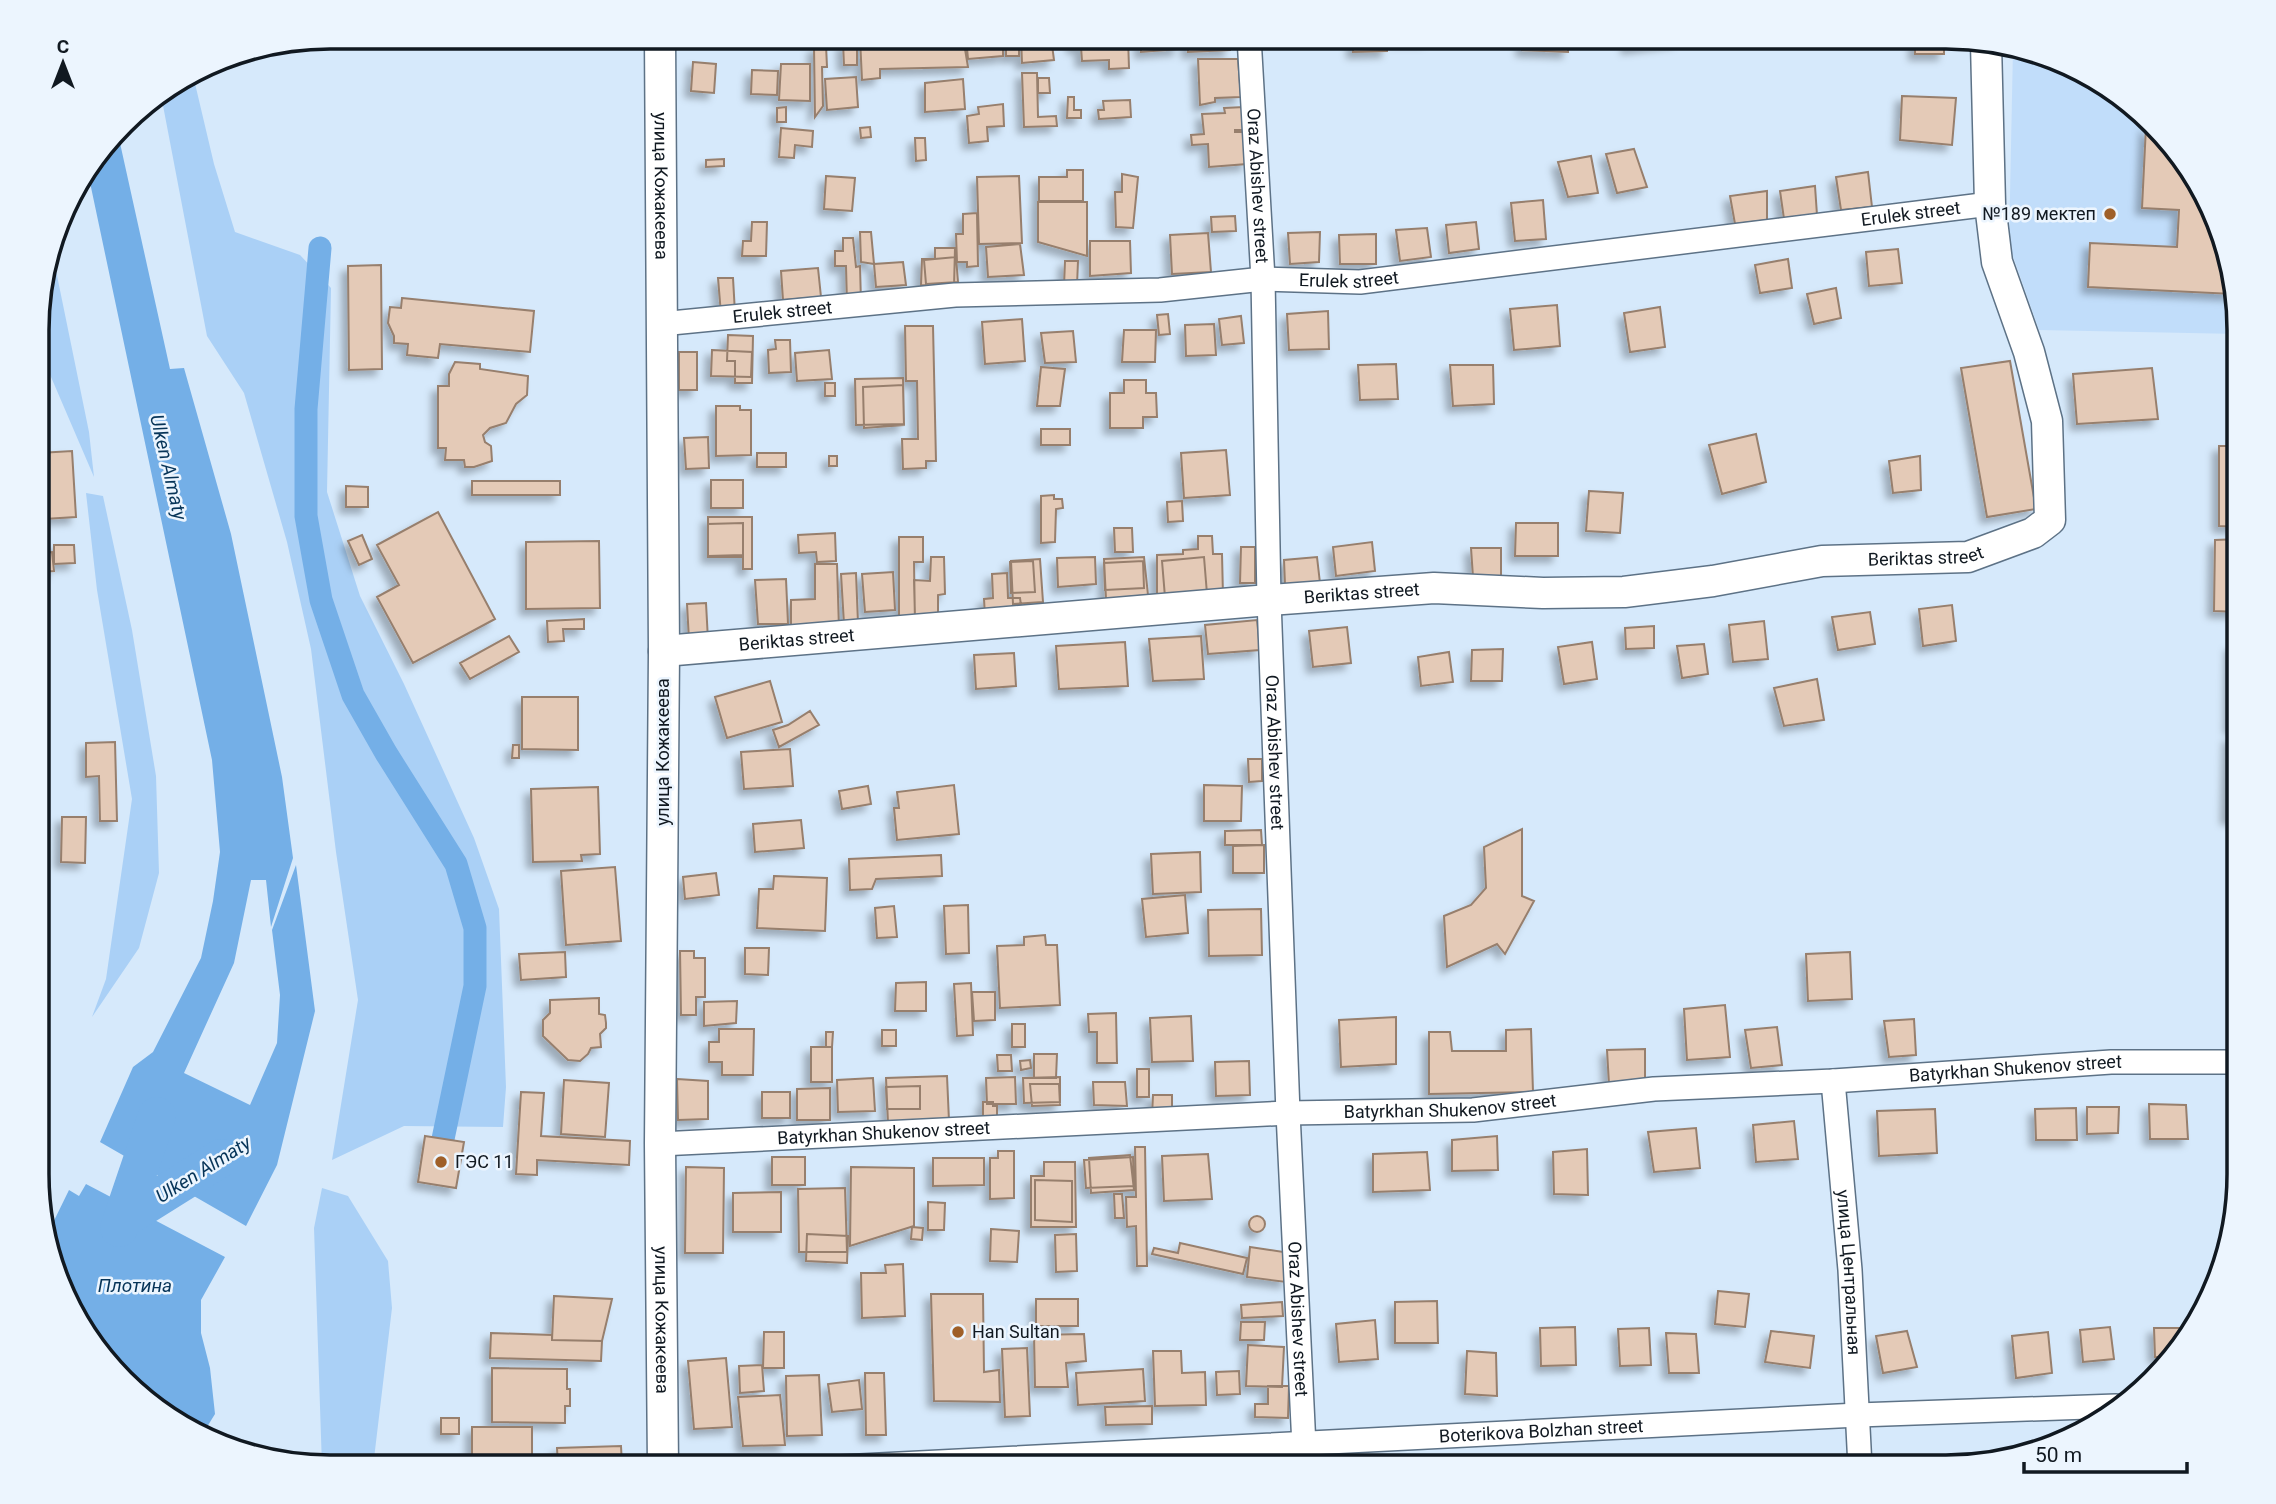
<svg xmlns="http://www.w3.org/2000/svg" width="2276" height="1504" viewBox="0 0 2276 1504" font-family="Roboto,sans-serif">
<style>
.built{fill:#c1ddfa}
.green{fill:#aad0f6}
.water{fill:#74afe7}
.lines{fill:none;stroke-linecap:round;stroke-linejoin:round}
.canal{stroke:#74afe7;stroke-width:23}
.river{stroke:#74afe7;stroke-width:38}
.building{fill:#e4cab7;stroke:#977f6d;stroke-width:2;filter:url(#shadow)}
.minor-casing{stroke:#5d7286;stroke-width:26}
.tertiary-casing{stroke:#5d7286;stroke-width:33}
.minor{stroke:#fff;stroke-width:23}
.tertiary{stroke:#fff;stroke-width:30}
.poi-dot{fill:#9f5f28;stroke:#ecf5fe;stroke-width:2.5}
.labels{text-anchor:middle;stroke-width:5;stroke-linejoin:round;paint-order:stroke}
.street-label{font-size:18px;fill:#111921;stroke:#ecf5fe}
.poi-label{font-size:18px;fill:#111921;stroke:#ecf5fe;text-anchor:start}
.water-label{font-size:19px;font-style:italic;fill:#063458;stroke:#ecf5fe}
.rim{fill:none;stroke:#111921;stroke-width:3.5}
</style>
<defs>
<filter id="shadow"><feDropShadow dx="-6" dy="6" stdDeviation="3.5" flood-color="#0004"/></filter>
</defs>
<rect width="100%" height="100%" fill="#d6e9fb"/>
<path class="built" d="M2013 48 2040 52 2109 86 2200 184 2239 311V334L2039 330 2009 245Z"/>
<path class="green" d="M193 75 214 164 235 232 300 255 331 288 327 492 360 596 404 684 474 838 499 909 506 1087 503 1127 404 1126 332 1160 358 1000 336 852 311 649 287 542 244 393 207 336 161 95Z
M52 251 89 432 94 477 39 349V292Z
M86 493 103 496 132 630 156 776 159 873 139 948 92 1017 106 979 132 799 97 590Z
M322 1188 348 1196 388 1261 392 1308 373 1467 322 1466 314 1228Z"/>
<path class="water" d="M118 134 170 369 184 368 231 534 282 777 293 858 271 927 266 880H251L234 963 184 1073 250 1105 277 1043 280 995 272 930 296 865 315 1011 277 1165 246 1226 100 1142 133 1067 153 1052 201 958 213 901 220 852 212 760 88 173Z
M86 1184 225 1257 201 1300V1333L210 1368 215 1414 202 1435 167 1418 76 1321 47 1235 69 1190 79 1196Z"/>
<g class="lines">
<path class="canal" d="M320 248 306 409V516L321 600 353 695 386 753 456 864 475 928V986L443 1139"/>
<path class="river" d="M122 1220 221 1158
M119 1228 157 1116"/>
</g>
<path class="building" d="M963 37 968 67 880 69V78L862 80 860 38Z
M966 37H1003V56L968 59Z
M1006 37H1019V56H1006Z
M1021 37H1051L1054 60 1022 63Z
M1072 37H1128L1129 68 1109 69V60L1082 61 1081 47H1073Z
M1078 37H1112V46L1078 47Z
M1140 37H1178L1179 49 1141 52Z
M1187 37H1229L1230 50 1188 52Z
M1190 37H1222L1224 47 1191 48Z
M1353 37H1387V51L1353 52Z
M1396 37H1428V40H1396Z
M1523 37H1569L1568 52 1522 50Z
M1626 37H1678L1679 41 1628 48Z
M1915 37H1944V54H1915Z
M843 43H857V65H844Z
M826 45 827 67H822L823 106 815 117 814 47Z
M1198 59H1238L1241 97 1215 98V102L1200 105Z
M693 62 716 64 714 93 691 91Z
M781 64H810V101L779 100Z
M752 70 778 71 777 95 751 94Z
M1022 73H1037L1038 117 1056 116 1057 126 1024 127Z
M856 77 858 107 827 110 825 79Z
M1038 78H1049L1050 93H1038Z
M963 79 965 109 925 112V83Z
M1902 96 1956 98 1952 145 1900 140Z
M1068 97H1074V110H1081V118H1067Z
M1130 100 1131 117 1099 119 1098 110H1104L1103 101Z
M1003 104 1004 126 987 127 988 141 969 143 967 116 979 114 978 107Z
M786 107V122H777V108Z
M1244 107 1246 130H1235V132H1244L1247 164 1209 167 1208 144 1192 145 1191 135 1204 134 1202 114 1225 113 1224 108Z
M2146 126 2200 184 2233 294 2088 287 2090 243 2177 247 2179 210 2142 208Z
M870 127 871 137 861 138 860 128Z
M781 128 813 131 812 147 795 145 794 158 779 157Z
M915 138H925L926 160 916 161Z
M1634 149 1647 187 1617 193 1606 154Z
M1591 156 1598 193 1568 197 1558 162Z
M724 159V166L706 167V160Z
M1067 170H1083V201H1039V177H1067Z
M1868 172 1872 207 1841 210 1836 177Z
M1122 174 1138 177 1133 228 1116 227 1115 192H1122Z
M826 176 855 178 852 211 824 209Z
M1019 176 1022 243 979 244 977 177Z
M1815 186 1817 215 1784 219 1780 191Z
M1767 191V220L1735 224 1730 196Z
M1543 200 1546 239 1515 241 1511 203Z
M1038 202H1087V256L1038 242Z
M977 213 978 266 967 267V262H957L956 234H963V214Z
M1235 216 1236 231 1212 232 1211 217Z
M752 222H767L766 256H742L743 241H751Z
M1476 222 1479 249 1449 253 1446 225Z
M1427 228 1431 257 1400 261 1396 230Z
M860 232H871L874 264 861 262Z
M1320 232 1319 262 1290 264 1288 233Z
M1208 233 1211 272 1172 274 1170 235Z
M1376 234V264H1340L1339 235Z
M843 238H853L856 267 860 266 861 302 847 303 846 266H835V251H843Z
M1090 241H1130L1131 273 1090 276Z
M1020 244 1024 275 988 277 986 247Z
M935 248H955L954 287 921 285 922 259H935Z
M1898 249 1902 283 1869 286 1866 252Z
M956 257 958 282 926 284 924 260Z
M1788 259 1792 288 1760 293 1755 265Z
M1065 261H1078L1077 286H1064Z
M903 262 906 285 876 287 874 264Z
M381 265 382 369 349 370 348 266Z
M818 268 821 297 783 300 781 271Z
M718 278H733L735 313 721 314Z
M1836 288 1841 318 1814 324 1807 294Z
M402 298 534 311 530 352 440 344 438 358 407 355 408 344 394 343V336L388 323 390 307 401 308Z
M1557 305 1560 346 1514 350 1510 309Z
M1660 307 1665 347 1630 352 1624 313Z
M1328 311 1329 349 1289 350 1287 314Z
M1168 314 1170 334 1159 335 1157 315Z
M1241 316 1244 343 1222 345 1219 319Z
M1022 319 1025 361 985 364 982 322Z
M1214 324 1216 355 1186 356 1185 325Z
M905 326H933L936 461H926V468L903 469 902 439H918L917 381H906Z
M1124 330H1156L1155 362H1122Z
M1073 331 1076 362 1045 363 1041 333Z
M728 335 753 336 752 383H735V361H727Z
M775 340H790L791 372 769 373 768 350 776 349Z
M712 350 752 352 751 377 711 376Z
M829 350 832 379 797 381 795 353Z
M679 352H697V390H679Z
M2010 361 2036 509 1987 517 1961 368Z
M455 362 480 364V369L528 376 527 395 516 404 506 423 490 428 483 435 485 442 491 446 492 461 474 467H465L464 460H445L446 448H438V386H449V374Z
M1396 364 1398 399 1360 400 1358 365Z
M1450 365H1493L1494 404 1453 406Z
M1041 367 1065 369 1060 406H1037Z
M2152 368 2158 419 2077 424 2073 374Z
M903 378 904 424 856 425 855 379Z
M1124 380H1146V393H1156L1157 417H1143V428H1110V393H1124Z
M825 383H835V396H825Z
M903 385 904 425 864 428 863 387Z
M716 406H740V410H751V455L716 456Z
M1041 429H1070V445H1041Z
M1756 434 1766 482 1722 494 1709 445Z
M708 437 709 468 686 469 684 438Z
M2219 446H2239V527L2219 526Z
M1226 450 1230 495 1184 498 1181 453Z
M72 451 76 517 44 519 42 478H39V453Z
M757 453H786V467H757Z
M829 456H837V466H829Z
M1920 456 1921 490 1893 493 1889 461Z
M711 480H743V508H711Z
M472 481H560V495H472Z
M346 486 368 487V507H346Z
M1589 491 1623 493 1620 533 1586 531Z
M1054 495V499H1062L1063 508 1056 509 1055 542 1041 543V496Z
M1182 501 1183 521 1168 522 1167 502Z
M438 512 495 619 413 663 377 597 399 585 377 545Z
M708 517H752V569H743V557H708Z
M743 523V555L708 556V524Z
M1516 523H1558V556H1515Z
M1114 528H1132L1133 552H1115Z
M835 533 836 561 817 562 816 552 799 553 798 535Z
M362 535 372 559 359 565 348 541Z
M1198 536H1212L1213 554H1222L1223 596 1157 598V555L1183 554V550L1198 549Z
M899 537H923V562H914L915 625H899Z
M2239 539V612L2214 611 2215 540Z
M599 541 600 608 526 609V542Z
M1372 542 1375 571 1336 576 1333 547Z
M54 545H74L75 563 54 564Z
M1241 547H1255V583H1240Z
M1471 548H1501V576L1473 577Z
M52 552 54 571 39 572V553Z
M931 557H944L945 594 938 595V616L915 617 914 580 930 581Z
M1095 557 1096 584 1058 587 1057 558Z
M1144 557 1148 595 1106 599 1104 559Z
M1204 557 1207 594 1165 597 1162 561Z
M1317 557 1320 583 1285 585 1284 560Z
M1040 559 1043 602 1013 604 1011 561Z
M1033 561 1035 592 1011 593 1010 562Z
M1143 561 1144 588 1105 590 1104 563Z
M815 564H837L839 629 791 633V600L815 599Z
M893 572 895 610 865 612 862 574Z
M856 573 858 623 844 624 841 574Z
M1007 573 1008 598H1020L1021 605 1012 606V616L985 617 984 599 993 598 992 574Z
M786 579 788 624H758L755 580Z
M706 603 708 640H689L687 604Z
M1952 605 1956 641 1923 646 1919 609Z
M1870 612 1875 644 1838 650 1832 617Z
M584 619V629H563L564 641 548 642 547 621Z
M1257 620 1260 650 1208 654 1205 625Z
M1764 621 1768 659 1733 662 1729 625Z
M1654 626V648L1626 649 1625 628Z
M1347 627 1351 663 1313 667 1309 631Z
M509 636 519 652 470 679 460 663Z
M1201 636 1204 679 1153 681 1149 639Z
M1125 642 1128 686 1059 689 1056 646Z
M1592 642 1597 679 1564 684 1558 647Z
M1704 644 1708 674 1682 678 1677 646Z
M2231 645H2239V729L2230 728Z
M1503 649 1502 681H1471L1472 650Z
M1449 652 1453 682 1421 686 1418 657Z
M1014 653 1016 686 976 689 974 655Z
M1817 679 1824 720 1784 726 1774 688Z
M770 681 782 722 727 738 715 697Z
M522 697H578V750L522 749Z
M810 711 819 725 779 747 773 730 788 725Z
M2229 736 2239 737V819L2227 818Z
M115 742 117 821H100L99 776 86 777V743Z
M513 745H519V758H512Z
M790 749 793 786 744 789 741 752Z
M1248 759H1262V781L1249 782Z
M954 785 959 834 897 840 894 808H899L897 792Z
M1204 785 1242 786 1241 821H1204Z
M868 786 871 804 842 809 839 791Z
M598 787 600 854 581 855 582 861 533 862 531 789Z
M62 817H86L85 863 61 862Z
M801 820 804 848 755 852 753 824Z
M1522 829V896L1534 901 1505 954 1497 944 1447 967 1444 916 1471 905 1486 888 1484 847Z
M1261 830 1262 845H1225V831Z
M1264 845V873H1233V846Z
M1200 852 1201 892 1153 894 1151 854Z
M941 855 942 876 876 879 872 889 850 890 849 859Z
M615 867 621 941 566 945 561 871Z
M716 873 719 895 685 899 683 877Z
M774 876 827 878 825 931 757 928 759 889H773Z
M1185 895 1188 933 1146 937 1142 899Z
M968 905 969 953 946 954 944 906Z
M894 906 897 937 877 938 875 908Z
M1261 909 1262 955 1209 956 1208 910Z
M1045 935 1046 945H1057L1060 1005 1000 1008 997 946 1024 945V937Z
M745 948H769L768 975 745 974Z
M680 951H694V958H705V997H696V1015H681Z
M565 952 566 977 521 980 519 954Z
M1850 952 1852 999 1808 1001 1806 954Z
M926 982V1011H895L896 983Z
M971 983 973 1035 957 1036 954 984Z
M972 992H995V1020L974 1021Z
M599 998V1014L605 1015 606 1023V1028L600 1034 601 1047 591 1048 588 1054 580 1061 568 1060 543 1036V1020L550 1013V1000Z
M737 1001 736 1023 704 1026V1002Z
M1725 1005 1730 1057 1687 1060 1684 1009Z
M1116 1013 1117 1063H1097V1032H1089L1088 1014Z
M1191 1016 1193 1061 1152 1062 1150 1018Z
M1396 1017V1064L1341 1067 1339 1020Z
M1914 1019 1916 1055 1889 1057 1884 1021Z
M1012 1024H1025V1047H1012Z
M1777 1027 1782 1065 1751 1068 1745 1030Z
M719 1029H754L753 1075H722V1062H709V1042H719Z
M1531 1029 1533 1092 1429 1094V1032H1450L1452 1051H1506V1030Z
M882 1030H896V1046H882Z
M826 1032H833L832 1047H826Z
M811 1047H832V1082H811Z
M1645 1049V1081L1609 1084 1607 1050Z
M1034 1054H1057L1056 1078H1034Z
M997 1055H1011L1012 1071H998Z
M1030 1060 1031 1068 1021 1070 1020 1061Z
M1249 1061 1250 1095 1216 1096 1215 1062Z
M1137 1069H1149V1097H1137Z
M947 1076 949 1121 888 1123 886 1078Z
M1015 1077 1016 1104H987L986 1078Z
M1060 1077V1102L1024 1103 1023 1078Z
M873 1078 875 1111 838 1112 837 1080Z
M677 1079 708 1081V1119L678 1120Z
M564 1080 609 1083 605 1137 561 1134Z
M1093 1082H1125L1127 1106 1094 1105Z
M1030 1084H1059L1060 1105 1032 1106Z
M920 1086V1109H887L886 1087Z
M830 1088V1120H797V1089Z
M521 1092 544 1093 541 1136 630 1141 629 1165 537 1160V1175L516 1174Z
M762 1092H790V1118H762Z
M1153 1095H1172V1116H1152Z
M983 1102H993V1106H997V1121H983Z
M2149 1104 2186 1105 2188 1139H2150Z
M2087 1107H2119L2118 1133 2087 1134Z
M2076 1108 2077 1140H2036L2035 1109Z
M1935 1109 1937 1153 1879 1156 1877 1111Z
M1794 1121 1798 1159 1756 1162 1753 1125Z
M1696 1128 1700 1168 1654 1172 1648 1132Z
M425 1136 464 1142 456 1188 418 1182Z
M1497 1136 1498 1170 1452 1171V1140Z
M1135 1147H1145L1147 1266H1137L1136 1226 1127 1227 1126 1197H1136Z
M1587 1149 1588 1195 1554 1194 1553 1152Z
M998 1151H1014V1198L990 1199V1158H998Z
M1427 1152 1430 1190 1373 1192V1154Z
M1208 1154 1212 1199 1164 1201 1162 1156Z
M1130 1155 1134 1190 1091 1193 1089 1158Z
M772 1157H805V1185H772Z
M1133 1157 1134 1186 1086 1188 1084 1160Z
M933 1158H984V1185L933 1186Z
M1044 1162H1075L1076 1227H1031V1176H1044Z
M686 1167 724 1168 723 1253H685Z
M851 1167 914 1168V1226L850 1246Z
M1035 1180 1072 1181V1222L1035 1220Z
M845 1188 847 1252H799L798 1189Z
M781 1192V1232H733V1193Z
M1114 1194H1122L1124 1218H1115Z
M928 1202 945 1203 944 1230H928Z
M1249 1224a8 8 0 1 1 16 0a8 8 0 1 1-16 0Z
M912 1227 923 1228 922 1240 911 1239Z
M991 1229 1019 1231 1017 1262 990 1261Z
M807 1234 848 1236 847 1263 806 1261Z
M1076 1234 1077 1271 1056 1272 1055 1235Z
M1180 1243 1247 1258 1243 1274 1152 1254 1154 1248 1178 1253Z
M1250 1247 1290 1253 1286 1282 1247 1277Z
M903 1264 905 1316 862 1318 861 1273H886L885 1265Z
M1718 1291 1749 1294 1745 1327 1715 1324Z
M931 1294H983L984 1372 999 1370 1000 1402 934 1401Z
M554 1296 612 1299 602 1341 552 1340Z
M1036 1299H1078V1326H1036Z
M1437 1301 1438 1343H1395V1302Z
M1282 1302 1283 1316 1242 1318 1241 1305Z
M1375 1320 1378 1359 1339 1362 1336 1324Z
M1241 1322H1265L1264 1340H1240Z
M1575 1327 1576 1365 1541 1366 1540 1328Z
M2110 1327 2114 1359 2083 1362 2080 1330Z
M1649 1328 1651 1365 1620 1366 1618 1329Z
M2154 1328H2189V1337L2169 1357H2155Z
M1771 1331 1814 1336 1810 1368 1765 1362Z
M1907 1331 1917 1367 1883 1373 1876 1336Z
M764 1332H784V1368H763Z
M2048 1332 2052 1373 2016 1378 2012 1336Z
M491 1333 552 1335V1340L602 1341 601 1361 490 1358Z
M1666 1333 1696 1334 1699 1373H1669Z
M1084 1334 1086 1361 1066 1363 1068 1387H1035L1034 1335Z
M1248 1345 1284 1347 1282 1387 1246 1386Z
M1027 1348 1030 1416 1005 1417 1002 1349Z
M1153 1351H1181L1182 1373 1205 1372 1206 1405 1155 1406Z
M1467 1351 1496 1353 1497 1396 1465 1394Z
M726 1358 732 1427 694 1429 688 1361Z
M762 1365 764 1391 740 1393 739 1366Z
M492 1368 567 1369V1389H570V1406H565V1423L492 1422Z
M1143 1369 1145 1401 1078 1405 1076 1373Z
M1239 1371 1240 1394 1217 1395 1216 1372Z
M865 1373H884L886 1435H866Z
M819 1375 822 1435 787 1436 786 1376Z
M859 1380 862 1409 832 1412 828 1384Z
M1268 1386H1289L1288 1418 1255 1417V1404H1268Z
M780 1395 785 1445 743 1446 738 1397Z
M1152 1406V1424L1106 1425 1105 1407Z
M441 1418H459V1434H441Z
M472 1427H532V1465L472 1466Z
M621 1446 622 1465 558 1466 557 1448Z
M1918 1456 1919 1467H1883L1882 1458Z"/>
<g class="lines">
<defs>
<g id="minor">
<path id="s1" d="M1249 37 1263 279 1269 600 1288 1113 1305 1467"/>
<path id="s2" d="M661 324 955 295 1160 290 1263 279 1360 282 1990 204"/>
<path id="s3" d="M1833 1081 1850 1270 1860 1467"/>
<path id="s4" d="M660 1144 1288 1113 1473 1110 1654 1089 1833 1081 2111 1062H2239"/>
<path id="s5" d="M840 1467 1858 1415 2116 1406"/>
</g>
<g id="tertiary">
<path id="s6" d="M660 37 664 651 660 1144 663 1467"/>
<path id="s7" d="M664 651 1269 600 1434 588 1543 593 1624 592 1713 581 1822 561 1968 557 2033 533 2050 520 2047 421 2029 352 1997 262 1990 204 1986 43"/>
</g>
</defs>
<use href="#minor" class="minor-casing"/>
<use href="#tertiary" class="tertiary-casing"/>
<use href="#minor" class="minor"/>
<use href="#tertiary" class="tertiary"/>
</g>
<g class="poi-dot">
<circle cx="2110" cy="214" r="7"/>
<circle cx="441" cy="1162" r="7"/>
<circle cx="958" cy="1332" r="7"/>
</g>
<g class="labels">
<g class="street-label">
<text dy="6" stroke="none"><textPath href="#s6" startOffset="149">улица Кожакеева</textPath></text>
<text dy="6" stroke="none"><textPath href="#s1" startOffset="149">Oraz Abishev street</textPath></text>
<text dy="6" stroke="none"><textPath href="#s2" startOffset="1256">Erulek street</textPath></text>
<text dy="6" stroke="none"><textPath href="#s2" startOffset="690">Erulek street</textPath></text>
<text dy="6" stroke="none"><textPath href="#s2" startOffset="122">Erulek street</textPath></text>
<text dy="6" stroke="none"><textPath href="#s7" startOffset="1267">Beriktas street</textPath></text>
<text dy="6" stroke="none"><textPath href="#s7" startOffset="700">Beriktas street</textPath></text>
<text dy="6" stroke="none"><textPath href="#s7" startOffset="133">Beriktas street</textPath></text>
<text transform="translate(663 752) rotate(-90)" y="6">улица Кожакеева</text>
<text dy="6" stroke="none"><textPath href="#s1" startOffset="716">Oraz Abishev street</textPath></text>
<text dy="6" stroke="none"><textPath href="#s4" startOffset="1358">Batyrkhan Shukenov street</textPath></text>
<text dy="6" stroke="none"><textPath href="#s4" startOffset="791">Batyrkhan Shukenov street</textPath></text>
<text dy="6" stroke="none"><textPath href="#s4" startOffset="224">Batyrkhan Shukenov street</textPath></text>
<text dy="6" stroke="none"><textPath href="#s3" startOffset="192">улица Центральная</textPath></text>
<text dy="6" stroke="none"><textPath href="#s1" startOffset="1283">Oraz Abishev street</textPath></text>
<text dy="6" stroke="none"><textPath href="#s6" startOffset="1283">улица Кожакеева</textPath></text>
<text dy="6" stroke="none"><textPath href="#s5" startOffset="702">Boterikova Bolzhan street</textPath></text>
</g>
<g class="poi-label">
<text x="2096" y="220" text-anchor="end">№189 мектеп</text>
<text x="455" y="1168">ГЭС 11</text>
<text x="972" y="1338">Han Sultan</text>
</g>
<g class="water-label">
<text transform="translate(169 467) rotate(77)" y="7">Ulken Almaty</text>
<text transform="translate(203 1169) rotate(-32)" y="7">Ulken Almaty</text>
<text x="135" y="1292">Плотина</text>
</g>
</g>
<path d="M0 0H2276V1504H0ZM330 49H1946A281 281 0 0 1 2227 330V1174A281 281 0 0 1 1946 1455H330A281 281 0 0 1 49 1174V330A281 281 0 0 1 330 49Z" fill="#ecf5fe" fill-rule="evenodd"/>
<path class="rim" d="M330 49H1946A281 281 0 0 1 2227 330V1174A281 281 0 0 1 1946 1455H330A281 281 0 0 1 49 1174V330A281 281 0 0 1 330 49Z"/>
<g transform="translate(63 63)" stroke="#ecf5fe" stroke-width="5" paint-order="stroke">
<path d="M0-5L12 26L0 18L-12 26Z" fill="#111921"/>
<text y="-10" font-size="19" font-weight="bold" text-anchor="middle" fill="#111921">С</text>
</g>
<path d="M2024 1462v10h163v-10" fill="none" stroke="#111921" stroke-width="3.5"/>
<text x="2035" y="1462" font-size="21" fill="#111921" stroke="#ecf5fe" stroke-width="5" paint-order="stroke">50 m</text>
</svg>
